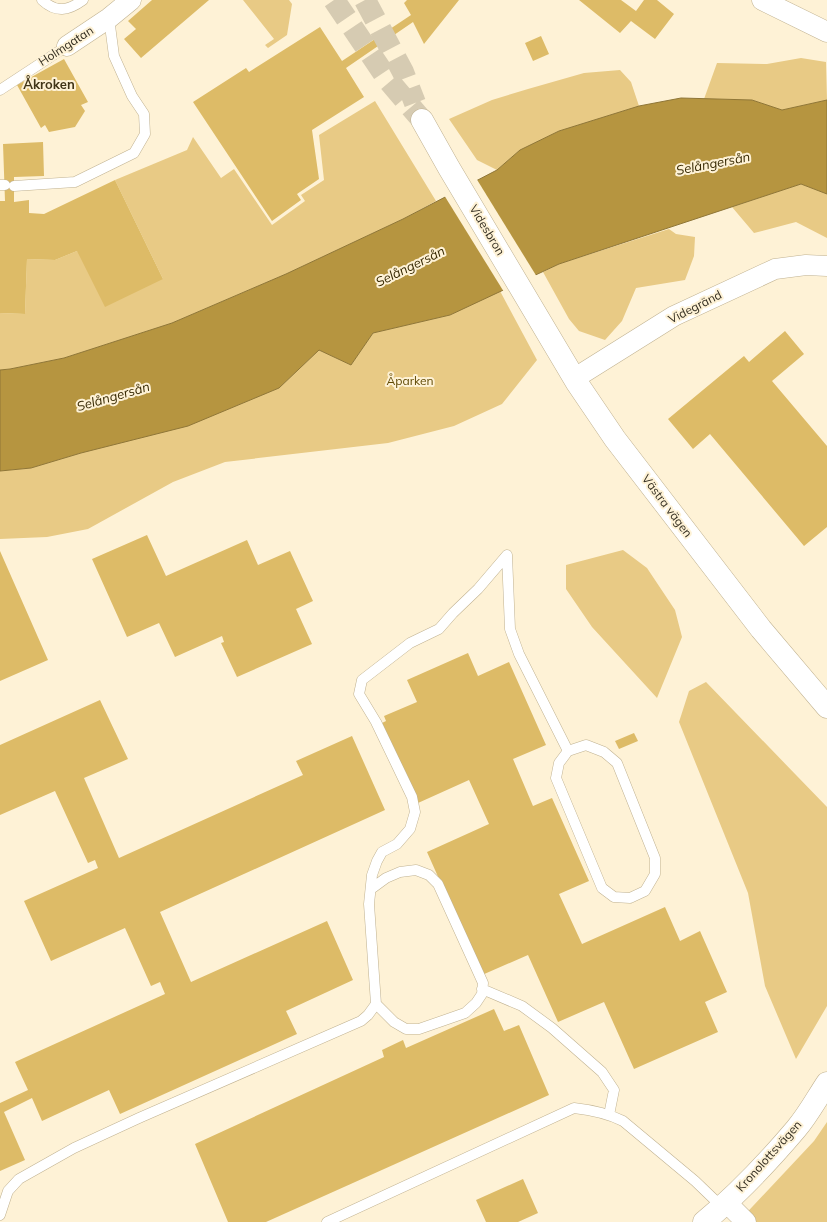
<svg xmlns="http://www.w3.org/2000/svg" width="827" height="1222" viewBox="0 0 827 1222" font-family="Mulish,sans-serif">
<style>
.green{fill:#e8ca85}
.water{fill:#b69540;stroke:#8f7637}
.pier{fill:#fef2d6}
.building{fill:#ddbb67}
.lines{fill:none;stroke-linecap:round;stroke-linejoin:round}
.tertiary-tunnel{stroke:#d6cbb2;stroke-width:22;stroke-dasharray:22 11;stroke-linecap:butt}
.service-casing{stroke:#c0b291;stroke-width:11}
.minor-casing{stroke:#c0b291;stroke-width:21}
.tertiary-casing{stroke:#c0b291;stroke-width:23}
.service{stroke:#fff;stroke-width:10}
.minor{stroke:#fff;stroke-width:20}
.tertiary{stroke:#fff;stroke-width:22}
.labels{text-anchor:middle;stroke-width:4;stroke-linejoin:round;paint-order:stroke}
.street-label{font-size:12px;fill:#342e21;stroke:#fef2d6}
.park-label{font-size:12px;fill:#604904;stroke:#fef2d6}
.neighbourhood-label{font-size:13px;font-weight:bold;fill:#403416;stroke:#fef2d6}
.water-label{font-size:13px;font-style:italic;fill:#362802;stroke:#fef2d6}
</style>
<rect width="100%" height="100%" fill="#fef2d6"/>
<path class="green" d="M243 0H289L292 4 287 35 268 48 265 45 274 39Z
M801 58 826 62 827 100 782 110 752 100 704 99 717 63 767 64Z
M620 70 631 82 639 106 559 131 520 150 497 170 477 160 449 119 492 100 528 89 584 73Z
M375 101 436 201 403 219 286 274 172 323 64 358 10 369 0 370V313L25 314 27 259 55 260 77 251 163 279 115 180 187 150 193 137 221 178 234 169 272 225 305 201 301 195 324 180 319 135Z
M801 184 827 194V238L796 222 754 233 732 207Z
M669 229 676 234 695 237 694 256 685 280 636 288 622 321 605 340 579 331 569 319 543 272 559 264Z
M500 291 537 360 502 404 454 426 388 443 225 462 173 482 88 529 47 537 0 539V471L31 468 81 453 188 425 279 388 319 350 351 365 373 333 450 315Z
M623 550 647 568 675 610 682 637 657 698 592 627 566 589V565Z
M706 682 827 807V1006L796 1059 765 986 748 893 679 722 689 691Z
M827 1122V1222H738L814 1141Z"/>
<path class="water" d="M681 98 752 100 782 110 827 100V194L801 184 559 264 450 315 373 333 351 365 319 350 279 388 188 426 81 453 31 468 0 471V370L10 369 64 358 172 323 286 274 403 219 497 170 520 150 559 131 639 106Z"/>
<path class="pier" d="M476 178 537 277 504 292 444 195Z"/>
<path class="building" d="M152 0H209L141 58 124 39 136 29 128 21Z
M407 0H459L424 44 413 22 346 68 364 97 312 130 319 179 297 194 301 200 272 221 193 102 246 68 249 72 320 27 342 61 411 15 404 3Z
M579 0H621L636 11 644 0H657L674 14 655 39 631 21 620 33Z
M541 36 549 54 533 61 525 43Z
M64 59 88 102 81 105 85 111 75 127 49 132 45 125 41 128 17 85Z
M43 142 44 176 14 177V202L29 200V213L44 214 115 180 163 279 105 307 77 251 55 260 27 259 25 314 0 313V201H5L3 144Z
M785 331 804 354 772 381 827 446V527L804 546 710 434 693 449 668 419 744 356 749 362Z
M147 535 166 576 247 540 258 565 290 551 313 601 296 609 312 644 237 677 221 643 224 642 222 636 175 657 159 623 127 637 92 559Z
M0 551 48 660 0 681Z
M468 653 478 676 509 662 546 745 513 759 533 806 552 798 589 881 559 894 582 944 665 907 680 941 700 931 727 992 705 1002 718 1032 634 1069 604 1002 558 1022 528 955 482 975 427 852 489 824 469 780 418 803 382 723 386 721 384 716 417 702 407 680Z
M100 700 128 759 84 778 119 858 303 775 296 761 352 736 385 810 160 912 191 982 327 921 353 980 286 1011 297 1034 120 1114 109 1090 42 1121 32 1098 4 1112 25 1160 0 1171V1103L28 1090 15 1062 165 994 160 982 151 986 125 928 51 961 24 901 98 868 95 860 88 863 55 791 0 815V745Z
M634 733 638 741 619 749 615 741Z
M494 1009 504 1031 519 1025 549 1095 266 1222H228L195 1144 384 1057 382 1050 403 1040 406 1048Z
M523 1179 538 1213 518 1222H486L476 1200Z"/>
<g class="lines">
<path class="tertiary-tunnel" d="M334 0 388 80 422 120
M365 0 403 72 415 103"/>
<defs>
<path id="service" d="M42 0C56 13 68 11 83 0
M0 90 67 46
M0 185H5
M14 186 75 182 134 153 145 134 144 114 132 96 114 56 109 18
M507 555 510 629 519 654 568 751 559 763 556 778 602 888 614 897 630 898 645 891 655 874V858L617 763 604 752 586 745 568 751
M371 889 386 878 400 872 416 870 429 875 438 884 483 983 482 994 476 1003 465 1013 419 1029H406L394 1022 376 1004 369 904 372 875 377 861 382 852 397 844 410 829 415 812 412 797 376 722 359 694 362 680 410 643 439 629 453 613 478 589 507 555
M482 989 522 1006 552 1028 602 1072 614 1090 609 1115
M0 1215 8 1191 19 1179 74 1148 139 1118 361 1021 368 1015 376 1004
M327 1222 574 1108C592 1110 607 1113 623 1121L695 1181 722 1207"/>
<path id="minor" d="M762 0 827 32
M67 46 109 18 131 0
M575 378 674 316 775 269 806 265 827 266
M727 1203 746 1222"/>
<path id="tertiary" d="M422 120 449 168 577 383 615 439 761 629 827 707
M704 1222C738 1194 768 1162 796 1129 808 1115 817 1098 827 1083"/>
</defs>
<use href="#service" class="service-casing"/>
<use href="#minor" class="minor-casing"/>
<use href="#tertiary" class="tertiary-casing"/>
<use href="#service" class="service"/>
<use href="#minor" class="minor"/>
<use href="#tertiary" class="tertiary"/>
</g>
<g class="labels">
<g class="street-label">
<text transform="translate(66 46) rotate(-33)" y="4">Holmgatan</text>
<text transform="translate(487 230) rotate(59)" y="4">Videsbron</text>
<text transform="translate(695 307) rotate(-27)" y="4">Videgränd</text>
<text transform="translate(667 506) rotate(53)" y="4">Västra vägen</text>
<text transform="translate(769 1156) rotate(-48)" y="4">Kronolottsvägen</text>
</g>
<g class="park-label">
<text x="410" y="385">Åparken</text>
</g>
<g class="neighbourhood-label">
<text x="49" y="89">Åkroken</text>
</g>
<g class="water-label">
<text transform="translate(713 163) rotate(-11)" y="5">Selångersån</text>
<text transform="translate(410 266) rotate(-26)" y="5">Selångersån</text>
<text transform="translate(113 396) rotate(-16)" y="5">Selångersån</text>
</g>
</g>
</svg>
